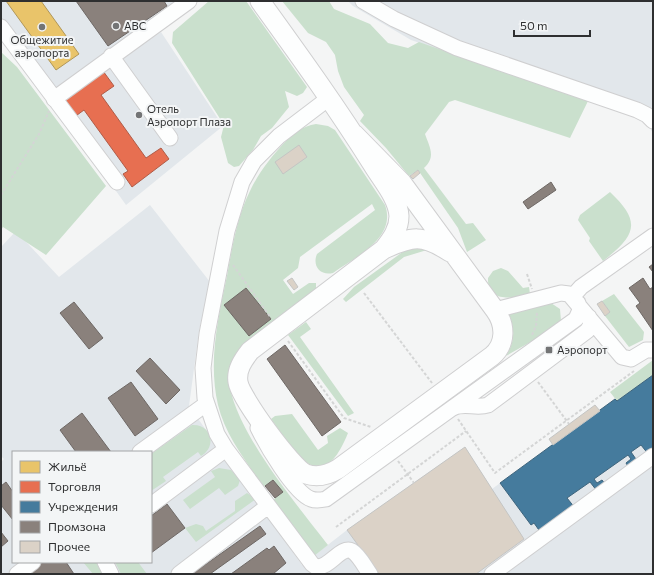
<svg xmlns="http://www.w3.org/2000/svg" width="654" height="575" viewBox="0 0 654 575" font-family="Commissioner,sans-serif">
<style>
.built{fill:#e2e7eb;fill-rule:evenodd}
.green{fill:#cae0cd}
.homes{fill:#e9c46a;stroke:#b19759}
.shops{fill:#e76f51;stroke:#b05c47}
.public{fill:#457b9d;stroke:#3e647c}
.industry{fill:#8a817c;stroke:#6e6865}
.building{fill:#dbd2c7;stroke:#c4c5c4}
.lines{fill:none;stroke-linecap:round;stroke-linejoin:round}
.minor-casing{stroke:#cfcfd0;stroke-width:17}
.major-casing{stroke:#cfcfd0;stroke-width:21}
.path{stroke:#d4d5d5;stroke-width:2;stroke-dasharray:3 2;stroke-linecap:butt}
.minor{stroke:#fdfefe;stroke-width:15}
.major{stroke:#fdfefe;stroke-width:19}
.poi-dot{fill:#737475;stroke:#f3f5f6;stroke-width:1.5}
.labels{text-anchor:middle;stroke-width:4;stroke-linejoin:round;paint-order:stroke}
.poi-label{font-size:11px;fill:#2e2f30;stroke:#f3f5f6;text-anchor:start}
</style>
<rect width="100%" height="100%" fill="#f4f5f5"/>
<path class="built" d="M1 1H177L53 90 1 21Z
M348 1H653V133L645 121 411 40 353 6Z
M161 32 223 126 126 205 54 104Z
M150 205 210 282 199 331 189 406 302 565 347 530 465 447 492 489 615 399 617 401 653 375V574H1V462L4 459 1 456V247L16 231 59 277ZM13 452H151V562H13Z"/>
<path class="green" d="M209 1H246L307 87 303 93 297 96 285 91 289 107 272 128 261 136 253 150 239 166 234 167 228 163 221 137 224 125 172 43 173 32Z
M282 1H329L334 9 370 24 388 43 408 48 419 42 588 101 570 138 455 100 449 102 425 134C430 148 436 157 424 168L466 224 473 223 486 240 467 252 458 228 418 170 409 176 386 148 360 121 364 115 344 87 338 71 335 55 326 42 308 33Z
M1 52 17 67 106 186 46 255 3 227 1 230Z
M316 124 328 126 335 130 385 205C397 238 355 257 333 273 320 276 312 266 317 254L375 210 372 204 300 257 298 268 283 280 293 294 309 283H316V288L229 373C226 421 298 506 328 545L314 556 272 501 282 492 273 480 263 487C247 462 225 435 218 405 208 362 218 318 227 276 232 248 237 217 250 191 259 172 271 157 285 142 295 133 302 126 316 124Z
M610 192C642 222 636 235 603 261L589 241 590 238 578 220 580 215Z
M418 247 427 250 404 257 346 302 343 299 354 287 404 251Z
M501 268 508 271 523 288 529 287 530 294C515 298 487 304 488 278L493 271Z
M614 294 644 332 643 340 629 347 605 316 610 312 602 301Z
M551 303 560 309 561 321 555 328 506 356C515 342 515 329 509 314Z
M306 322 311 329 300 337 354 413 348 416 288 335Z
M653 360V375L617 401 610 392Z
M292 414 318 450 328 443 327 436 340 428 348 433C321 500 296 453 271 419L275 416Z
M192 425C212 424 217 447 201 456L198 452 163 477 166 481 151 491V454Z
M219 468 231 470 240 480 238 486 225 495 219 488 190 509 183 500 215 477 211 471Z
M247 493 256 499 196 542 185 528 196 524 203 526 206 531 235 511V501Z
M83 562H96L102 574H93Z
M115 562H138L147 574H121Z"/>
<path class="homes" d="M6 1H41L79 54 56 70Z"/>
<path class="shops" d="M103 71 114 86 101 95 146 158 161 148 169 159 132 187 123 174 128 171 84 110 73 118 61 101Z"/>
<path class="public" d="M653 375V452L649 455 641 445 631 452 638 462 629 468 626 463 631 459 628 455 594 479 597 483 602 480 606 485 597 491 590 482 567 498 575 508 541 533 534 523 531 525 500 483 615 399 617 401Z"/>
<path class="industry" d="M76 1H164L167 6 108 46Z
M551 182 556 190 528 209 523 202Z
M653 264V272L649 267Z
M643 278 650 289 653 287V331L636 306 640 303 629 288Z
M246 288 271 319 249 336 224 305Z
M74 302 103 338 89 349 60 313Z
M285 345 341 422 322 436 267 359Z
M150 358 180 390 166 404 136 371Z
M131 382 158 419 135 436 108 398Z
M82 413 111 452H76L60 430Z
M273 480 283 492 275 498 265 486Z
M6 482 13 492V520L1 505V486Z
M167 504 185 528 151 553V516Z
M260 526 266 534 210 574H192Z
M1 532 8 541 1 547Z
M274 546 286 563 273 574H231L267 548 269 550Z
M41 562H66L74 574H25Z"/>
<path class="building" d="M299 145 307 157 283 174 275 162Z
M418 170 420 173 413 179 410 176Z
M292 278 298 287 294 290 287 281Z
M602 301 610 312 605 316 597 304Z
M595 405 600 411 553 445 549 439Z
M465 447 524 539 476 574H379L347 530Z"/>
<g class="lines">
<defs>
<path id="minor" d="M363 1 394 19 457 48 637 110 647 115 653 121
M1 27 117 182
M111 56 170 138
M329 98 279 136 254 161 242 182 227 231 207 334 203 368 205 398 217 434 226 449 312 564 316 567C329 569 341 545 352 551 359 555 365 567 370 574
M54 99 189 1
M573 296 581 287 653 236
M495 310 561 293 569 294 622 357 631 359 646 350H653
M453 408C464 402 476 409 488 405L587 331 591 325 589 317
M258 428C266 444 294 493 311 499 316 501 321 500 326 499L576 319 580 310 578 303
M140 452 206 404
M151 505 226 449
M105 562 111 574
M17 574 33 562
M179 574 268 506
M492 574 653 456"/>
<path id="major" d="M260 1C299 55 338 109 373 165 382 180 398 198 399 216 399 229 392 239 384 249L250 351C243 360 236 370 238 382 240 397 292 468 306 474 317 478 328 475 338 469L492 356C506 344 506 325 495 310L402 183 354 134
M384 249C413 236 422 234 450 252"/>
</defs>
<use href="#minor" class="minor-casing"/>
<use href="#major" class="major-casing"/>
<path class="path" d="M1 195 39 134 49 111
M233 265 271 318
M527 274 532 289
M364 293 432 383
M532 335 536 326 537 311
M288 341 344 418 371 427
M538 382 569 424
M458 419 495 473 634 371
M398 461 414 483
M336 527 466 431"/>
<use href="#minor" class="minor"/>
<use href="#major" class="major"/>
</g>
<g class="poi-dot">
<circle cx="116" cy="26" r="4"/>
<circle cx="42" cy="27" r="4"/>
<circle cx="139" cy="115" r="4"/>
<rect x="545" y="346" width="8" height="8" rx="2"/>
</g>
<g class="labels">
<g class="poi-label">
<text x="124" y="30">ABC</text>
<text x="42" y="44" text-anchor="middle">Общежитие<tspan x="42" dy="13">аэропорта</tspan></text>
<text x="147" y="113">Отель<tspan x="147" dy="13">Аэропорт Плаза</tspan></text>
<text x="557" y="354">Аэропорт</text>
</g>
</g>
<rect width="654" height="575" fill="none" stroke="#2e2f30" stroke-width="4"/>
<rect x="12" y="451" width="140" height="112" fill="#f3f5f6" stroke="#a4a6a7"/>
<rect x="20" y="461" width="20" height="12" fill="#e9c46a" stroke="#a4a6a7"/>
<text x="48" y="471" font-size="12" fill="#2e2f30">Жильё</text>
<rect x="20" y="481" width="20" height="12" fill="#e76f51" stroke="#a4a6a7"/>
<text x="48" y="491" font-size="12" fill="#2e2f30">Торговля</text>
<rect x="20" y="501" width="20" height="12" fill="#457b9d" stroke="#a4a6a7"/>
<text x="48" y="511" font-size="12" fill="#2e2f30">Учреждения</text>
<rect x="20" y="521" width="20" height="12" fill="#8a817c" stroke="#a4a6a7"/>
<text x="48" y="531" font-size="12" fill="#2e2f30">Промзона</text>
<rect x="20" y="541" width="20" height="12" fill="#dbd2c7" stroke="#a4a6a7"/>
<text x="48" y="551" font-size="12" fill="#2e2f30">Прочее</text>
<path d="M514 30v6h76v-6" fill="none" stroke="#2e2f30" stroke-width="2"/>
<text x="520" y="30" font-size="12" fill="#2e2f30" stroke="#f3f5f6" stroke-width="3" paint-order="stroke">50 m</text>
</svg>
